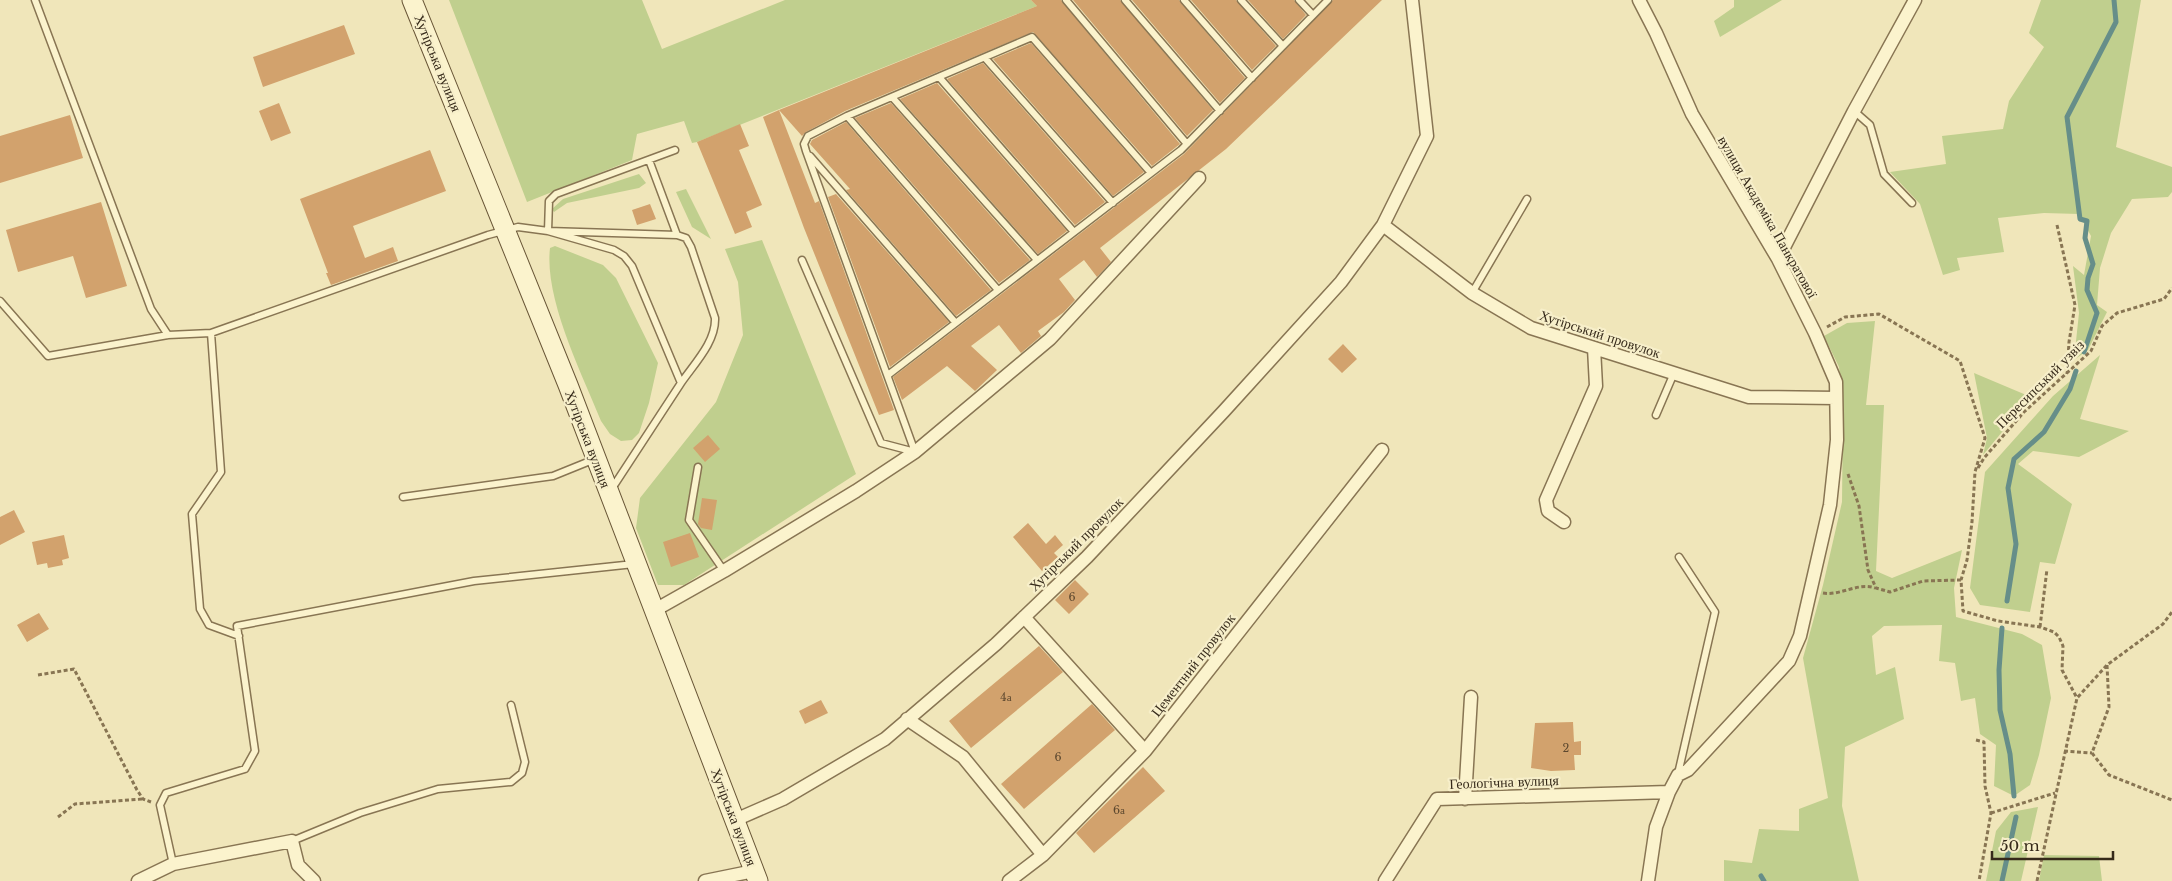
<svg xmlns="http://www.w3.org/2000/svg" width="2172" height="881" viewBox="0 0 2172 881" font-family="'Libre Baskerville',serif">
<style>
.green{fill:#c0cf8e}
.lines{fill:none;stroke-linecap:round;stroke-linejoin:round}
.stream{stroke:#668e89;stroke-width:5}
.building{fill:#d2a26d}
.service-casing{stroke:#887553;stroke-width:9}
.minor-casing{stroke:#887553;stroke-width:15}
.secondary-casing{stroke:#695637;stroke-width:21}
.path{stroke:#887553;stroke-width:3;stroke-dasharray:4 2.5;stroke-linecap:butt}
.service{stroke:#fbf3cd;stroke-width:6}
.minor{stroke:#fbf3cd;stroke-width:12}
.secondary{stroke:#fbf3cd;stroke-width:19}
.labels{text-anchor:middle;stroke-width:4.5;stroke-linejoin:round;paint-order:stroke}
.number-label{font-size:11px;fill:#5d482f}
.street-label{font-size:14px;fill:#362a1a;stroke:#f7efca}
</style>
<rect width="100%" height="100%" fill="#f0e6ba"/>
<path class="green" d="M449 0H642L662 49 785 0H1031L1037 6 697 142 692 143 684 121 637 134 632 160 527 202Z
M1734 0H1782L1720 37 1714 21 1734 7Z
M2041 0H2141L2116 147 2172 167V192L2168 197 2132 199 2111 233 2100 268 2097 305 2107 312 2088 350 2074 360 2079 313 2073 266 2084 275 2091 236 2079 214 2044 213 1998 218 2004 252 1957 258 1960 270 1943 275 1920 204 1890 172 1946 164 1942 136 2003 129 2009 101 2044 47 2029 33Z
M639 174 646 183 639 188 567 203 554 212 552 209 563 199Z
M686 189 711 239 692 227 676 192Z
M762 240 856 474 684 585H658L636 528 640 498 716 402 743 335 738 282 725 249Z
M555 246 603 265 616 278 658 363 649 403 639 433 632 440 621 441 610 434 601 421C582 374 544 299 550 248Z
M1875 321 1866 405H1884L1876 571 1892 578 1962 550 1954 588 1956 617 2022 634 2042 645 2051 698 2039 755 2030 785 2014 796 1994 786 1996 745 1980 734 1975 698 1961 701 1955 663 1939 661 1942 625 1884 626 1872 636 1876 675 1895 667 1904 719 1845 747 1842 806 1859 881H1724V860L1752 863 1759 829 1799 831V809L1828 798 1803 658 1823 585 1842 502 1843 403 1839 367 1824 336 1847 323Z
M2100 355 2080 419 2129 431 2079 457 2033 451 2018 464 2072 504 2055 564 2040 562 2030 612 1980 605 1970 588 1985 472 2053 396Z
M1974 373 2031 397 1983 455 1987 438Z
M2038 807 2021 881H1986L1996 831 2011 812Z
M2044 855 2099 856 2102 881H2039Z"/>
<g class="lines">
<path class="stream" d="M2084 352 2097 313 2087 290 2088 278 2093 264 2085 238 2087 221 2080 219 2067 117 2116 22 2114 0
M2007 601 2016 544 2008 488 2014 459 2044 432 2070 389 2076 371
M2002 628 1999 670 2000 710 2010 754 2014 796
M1761 876 1764 881
M2002 881 2016 817"/>
</g>
<path class="building" d="M1031 0H1061L1180 144 1152 166 1033 32 845 111 806 132 802 136 779 110 1037 6Z
M1073 0H1120L1213 110 1187 136Z
M1132 0H1179L1245 78 1220 103Z
M1191 0H1236L1276 46 1252 70Z
M1248 0H1294L1306 15 1283 39Z
M1333 0H1382L1226 149 1100 248 1111 262 1097 277 1084 260 1059 279 1075 300 1064 312 1038 331 1041 336 1021 353 999 325 971 346 997 370 975 391 947 366 902 400 893 377 1184 154Z
M344 25 355 54 263 87 253 57Z
M1031 43 1144 172 1113 196 993 59Z
M983 63 1105 202 1075 225 947 79Z
M937 83 1067 231 1038 254 900 99Z
M279 103 291 133 271 141 259 111Z
M891 103 1030 260 999 283 855 118Z
M779 110 815 203 819 201 894 410 879 415 804 228 763 117Z
M70 115 83 158 0 183V136Z
M846 122 991 290 956 316 846 190 850 189 810 144 812 140Z
M740 124 749 146 739 150 762 205 746 212 752 227 735 234 697 142Z
M430 150 446 191 353 226 365 258 393 247 398 261 331 285 326 273H328L300 199Z
M836 194 949 322 890 367 828 197Z
M101 202 127 286 86 298 73 256 18 272 6 230Z
M650 204 656 219 637 225 632 210Z
M1343 344 1357 359 1342 373 1328 359Z
M708 435 720 449 705 462 693 448Z
M702 498 717 500 712 530 701 528 698 524Z
M14 510 25 532 0 545V517Z
M1028 523 1046 544 1055 535 1063 545 1054 553 1058 557 1042 571 1013 537Z
M690 533 699 557 671 567 663 542Z
M64 535 69 558 62 560 63 565 48 568 47 563 37 565 32 542Z
M1075 580 1089 594 1069 614 1055 600Z
M39 613 49 629 27 642 17 625Z
M1039 646 1063 672 971 748 949 721Z
M821 700 828 713 805 724 799 711Z
M1092 704 1115 730 1024 809 1001 784Z
M1573 722 1574 742 1581 741V755H1574L1575 770 1551 771 1531 768 1535 723Z
M1143 767 1165 791 1094 853 1076 833Z"/>
<g class="lines">
<defs>
<path id="service" d="M35 0 151 309 168 335
M1066 0 1187 144
M1125 0 1220 111
M1184 0 1252 78
M1241 0 1283 46
M1299 0 1313 15
M985 58 1113 203
M939 77 1074 232
M892 97 1037 260
M1854 111 1870 125 1884 174 1912 203
M847 116 998 290
M675 150 556 194 549 201 548 231 677 235 686 238 691 247 715 318C716 342 694 364 681 383
M810 156 955 322
M649 160 677 235
M802 260 881 443 915 452
M1472 293 1527 199
M0 301 48 356 168 335 211 333
M888 375 1181 150 1328 0
M1656 415 1674 373
M915 452 806 151 804 144 808 136 847 116 1032 37 1151 173
M698 467 689 520 724 571
M403 497 553 476 595 459
M239 636 209 625 200 609 192 514 221 472 211 333 488 235 518 227 548 231 614 250 624 256 632 266 681 383 611 490
M1678 774 1715 612 1679 557
M292 841 360 813 438 789 511 782 522 773 525 762 511 705
M173 864 160 805 166 793 245 769 255 751 237 626 474 581 634 564"/>
<path id="minor" d="M1639 0 1656 33 1692 114 1778 259 1815 333 1836 382 1837 440 1830 505 1800 636 1789 661 1688 770 1678 775 1669 792 1656 827 1648 881
M1383 225 1472 293 1531 328 1749 397 1836 398
M1778 259 1854 111 1915 0
M1564 522 1548 511 1546 500 1596 386 1594 348
M655 610 724 571 856 491 915 452 1050 339 1199 178
M1024 617 1145 751
M907 719 963 757 1043 855
M1465 799 1471 697
M735 820 783 799 885 739 996 644 1087 557 1224 411 1341 282 1383 225 1427 136 1412 0
M138 881 173 864 292 841 298 865 314 881
M705 881 754 871
M1009 881 1043 855 1145 751 1382 450
M1385 881 1437 799 1669 792"/>
<path id="secondary" d="M412 0 568 385 758 881"/>
</defs>
<use href="#service" class="service-casing"/>
<use href="#minor" class="minor-casing"/>
<use href="#secondary" class="secondary-casing"/>
<path class="path" d="M2057 225 2075 305 2069 342 2067 374
M1827 327 1845 317 1879 314 1960 361 1985 438 1975 472 1972 522 1967 560 1961 580 1963 611 1998 621 2040 627 2054 632 2059 637 2063 646 2062 670 2077 698
M1978 468 1984 458 2024 412 2091 351 2102 326 2117 313 2164 299 2172 288
M1848 474 1859 506 1868 570 1876 588 1890 592 1923 581 1961 580
M1823 593C1841 596 1858 582 1875 588
M2040 627 2047 569
M2107 665 2109 707 2092 753 2109 775 2172 800
M38 675 74 669 137 790 143 799 151 802
M1976 740 1984 742 1985 786 1991 813 1979 881
M2064 751 2092 753
M1991 813 2055 793
M58 817 75 804 143 799
M2037 881 2077 698 2107 665 2163 624 2172 612"/>
<use href="#service" class="service"/>
<use href="#minor" class="minor"/>
<use href="#secondary" class="secondary"/>
</g>
<g class="labels">
<g class="number-label">
<text x="1072" y="601">6</text>
<text x="1006" y="701">4а</text>
<text x="1566" y="752">2</text>
<text x="1058" y="761">6</text>
<text x="1119" y="814">6а</text>
</g>
<g class="street-label">
<text transform="translate(438 63) rotate(68)" y="5">Хутірська вулиця</text>
<text transform="translate(1768 217) rotate(60)" y="5">вулиця Академіка Панкратової</text>
<text transform="translate(1600 334) rotate(18)" y="5">Хутірський провулок</text>
<text transform="translate(2040 384) rotate(-45)" y="5">Пересипський узвіз</text>
<text transform="translate(588 439) rotate(69)" y="5">Хутірська вулиця</text>
<text transform="translate(1076 544) rotate(-45)" y="5">Хутірський провулок</text>
<text transform="translate(1193 665) rotate(-52)" y="5">Цементний провулок</text>
<text transform="translate(1504 782) rotate(-2)" y="5">Геологічна вулиця</text>
<text transform="translate(734 817) rotate(69)" y="5">Хутірська вулиця</text>
</g>
</g>
<path d="M1992 851v8h121v-8" fill="none" stroke="#362a1a" stroke-width="2.5"/>
<text x="2000" y="851" font-size="15" fill="#362a1a" stroke="#f7efca" stroke-width="4" paint-order="stroke">50 m</text>
</svg>
